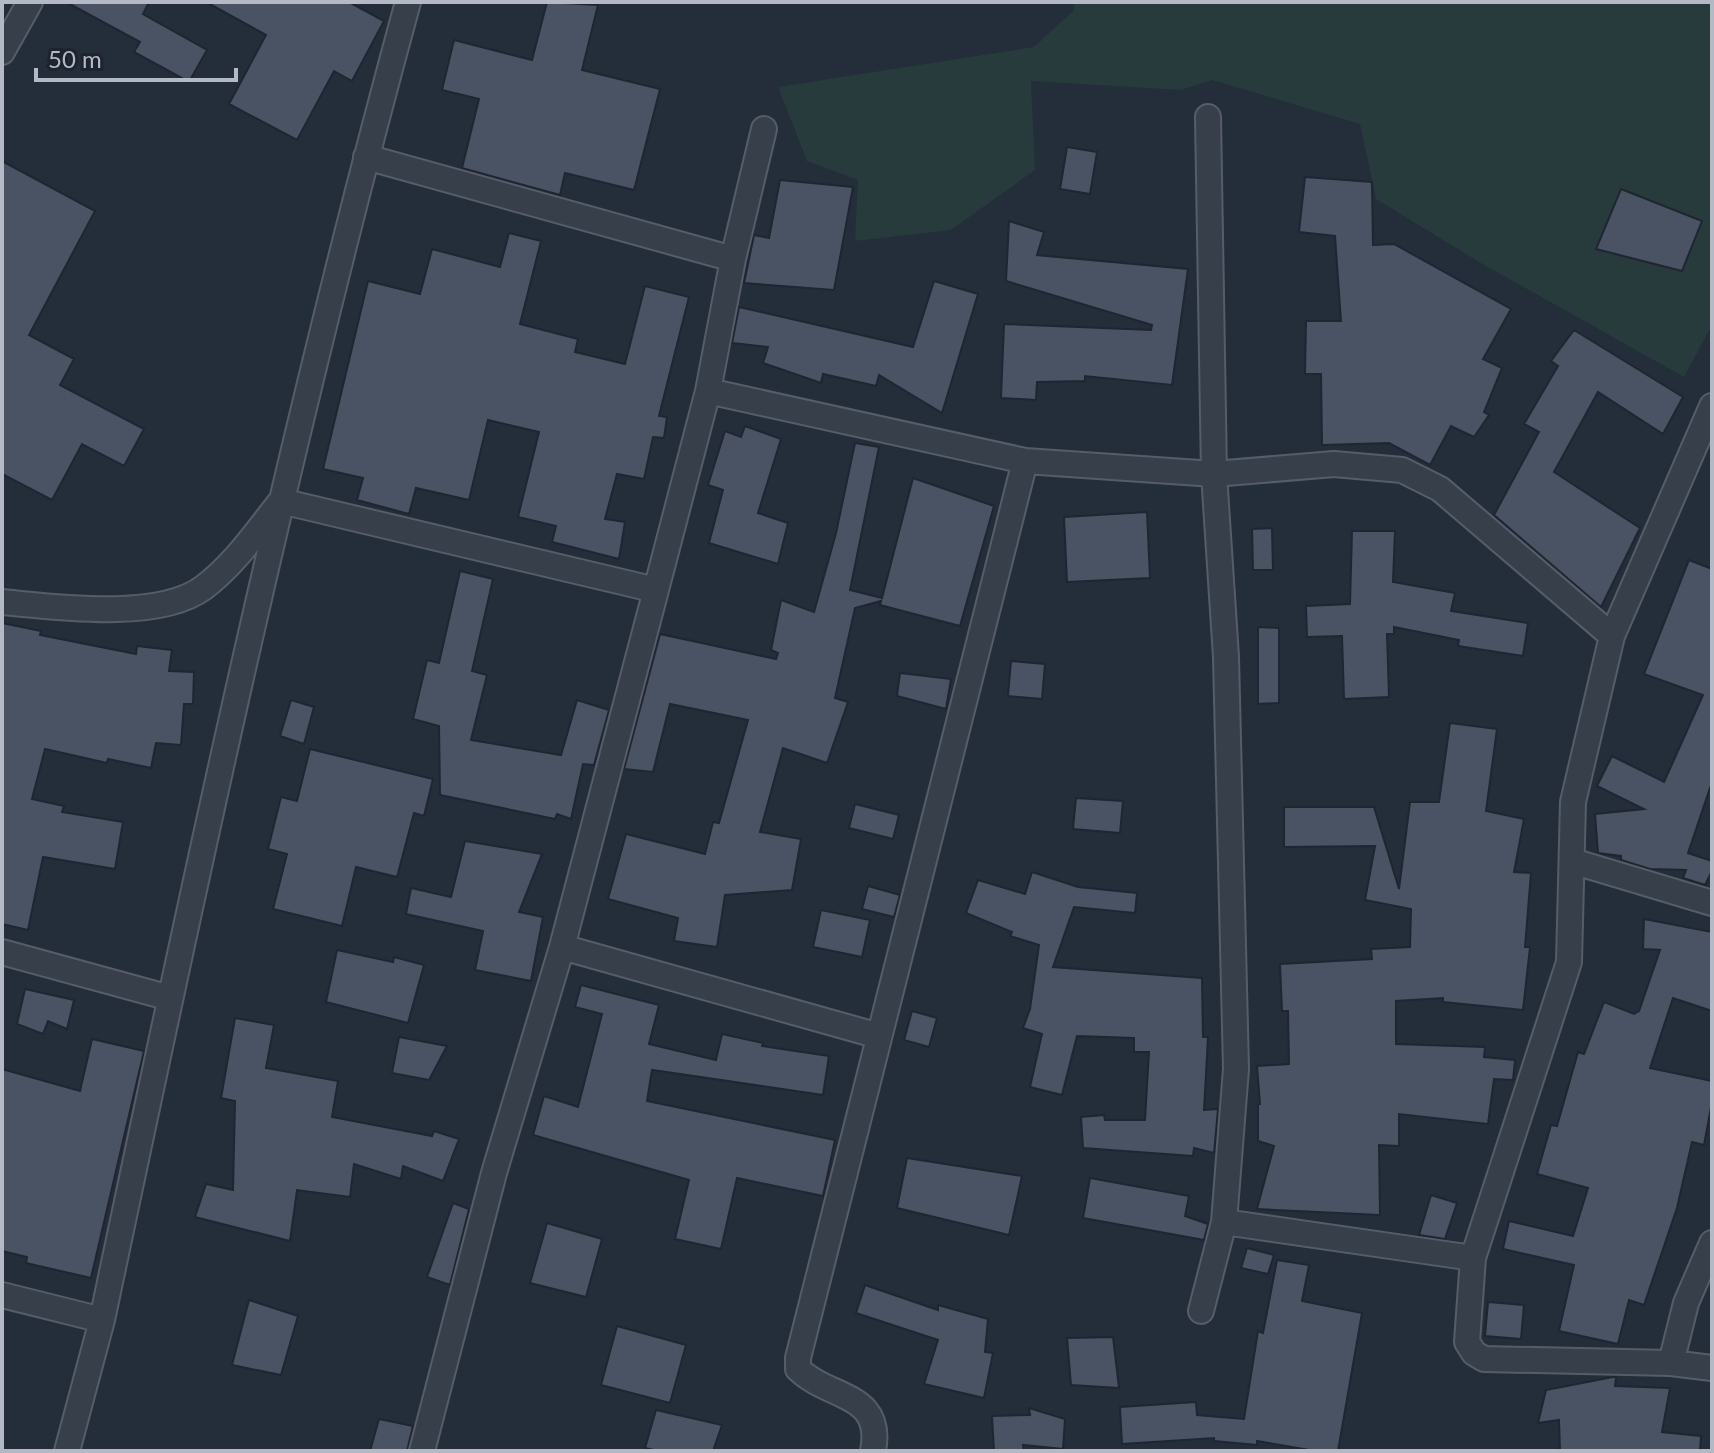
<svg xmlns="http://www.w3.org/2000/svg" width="1714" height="1453" viewBox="0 0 1714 1453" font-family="Lato,sans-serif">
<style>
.green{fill:#273a3c}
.building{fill:#4a5363;stroke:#1f2632;stroke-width:2}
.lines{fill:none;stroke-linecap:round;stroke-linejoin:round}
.minor-casing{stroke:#565d69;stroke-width:28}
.minor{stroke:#373f4b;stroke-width:24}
</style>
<rect width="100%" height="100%" fill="#242d3a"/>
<path class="green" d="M1074 2H1712V325L1684 377 1479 262 1376 199 1360 124 1212 80 1181 90 1031 81 1035 170 951 230 855 241 858 180 807 161 778 87 1034 47 1074 10Z"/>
<path class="building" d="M66 2H149L143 14 207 50 189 82 134 52 140 42Z
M206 2H349L384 21 352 81 334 71 297 140 229 104 266 35Z
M547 2 598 5 582 70 660 89 634 190 565 173 560 195 462 168 479 99 442 90 454 40 532 60Z
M1067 147 1097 152 1090 194 1060 189Z
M2 161 95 211 29 335 74 359 60 385 144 429 124 466 82 444 52 500 2 474Z
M1305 177 1372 182 1373 245 1394 244 1511 309 1483 359 1502 368 1484 412 1489 415 1474 437 1451 426 1430 465 1389 443 1322 445 1321 374H1305L1306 321H1341L1335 236 1299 232Z
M780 180 853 187 834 290 744 283 754 235 769 238Z
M1621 189 1702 221 1682 271 1596 249Z
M1009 221 1044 232 1037 255 1188 269 1172 385 1085 376V381L1037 382 1036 400 1001 398 1004 324 1151 330 1152 325 1006 281Z
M509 233 541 241 520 324 578 339 575 352 625 364 645 286 689 297 659 416 667 417 664 438 653 437 644 479 617 474 605 519 625 522 619 559 552 542 556 526 518 517 539 432 488 420 469 500 416 488 409 514 357 500 363 478 323 469 368 281 420 294 432 249 500 267Z
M934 281 978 294 942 413 879 375 876 386 823 374 821 383 763 363 768 347 732 343 739 307 913 347Z
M1574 330 1683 397 1663 434 1598 392 1554 472 1640 528 1601 607 1494 515 1539 432 1524 424 1558 366 1551 361Z
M745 426 781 439 758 513 788 523 778 564 709 543 723 490 708 485 725 431 741 437Z
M855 443 879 447 850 590 882 598 913 478 994 506 960 626 880 605 881 601 855 608 835 698 848 702 827 763 783 748 760 832 801 839 792 890 725 895 717 947 674 941 678 918 608 899 626 834 705 854 713 822 719 823 748 720 670 704 653 772 624 769 660 634 776 659 778 653 771 650 781 600 814 612 836 533Z
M1147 512 1150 578 1067 582 1064 517Z
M1272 528 1273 570H1253L1252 529Z
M1352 531H1395L1393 582 1455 593 1451 611 1528 623 1523 656 1458 646 1459 640 1394 627V634H1387L1389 697 1344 699 1342 636 1307 637 1306 606 1350 604Z
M1689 560 1712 569V782L1688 853 1712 861V871L1705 885 1683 878 1686 870 1650 869 1621 860V856L1598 853 1595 814 1644 809 1597 786 1612 756 1664 782 1703 695 1644 674Z
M460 571 493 579 472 671 487 675 471 740 561 755 577 700 609 710 594 765 583 764 571 819 557 814 555 819 440 795 439 726 413 719 427 660 439 663Z
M2 623 41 631 40 635 136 654 137 646 172 650 169 671 194 672 193 704H184L181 745 156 743 151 768 108 759 107 763 45 749 32 799 64 806 62 812 123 822 115 869 43 857 28 930 2 924Z
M1258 627 1279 628V703L1258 704Z
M1011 661 1045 664 1042 699 1008 696Z
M900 673 951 679 946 709 897 696Z
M291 700 314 707 304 744 280 736Z
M1450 723 1497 729 1486 811 1524 819 1514 872 1531 873 1525 947H1530L1523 1010 1443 1002V998L1396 1001V1044L1485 1047 1484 1057 1515 1060 1513 1080 1494 1079 1488 1124 1399 1114V1146L1379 1145 1380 1215 1257 1209 1274 1146 1258 1141V1104H1260L1257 1066 1289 1064 1288 1011H1282L1280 964 1372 959 1371 949 1410 947 1411 909 1365 900 1375 846 1284 847V807H1374L1399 889 1410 802H1439Z
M310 749 433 779 424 816 414 813 397 877 356 867 342 926 273 909 287 854 268 849 281 797 297 801Z
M1076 798 1123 801 1120 833 1073 829Z
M855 804 899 815 893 839 849 828Z
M465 841 542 854 519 912 543 917 531 981 475 970 483 931 406 914 411 888 451 897Z
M1032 872 1078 887 1137 893 1135 913 1074 907 1053 967 1202 978 1203 1037H1208L1204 1110 1218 1109 1214 1153 1194 1148 1193 1156 1083 1148 1081 1117 1104 1115 1105 1120H1145L1149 1052H1134V1038L1077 1036 1062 1095 1030 1087 1042 1034 1023 1028 1030 1009 1039 945 1010 936 1012 932 966 913 978 880 1025 894Z
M868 886 900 895 894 917 862 909Z
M821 910 870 920 862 957 813 947Z
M1644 919 1712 932V1011L1673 998 1650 1068 1712 1081V1102L1704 1145 1692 1142 1677 1208 1644 1305 1629 1300 1618 1344 1559 1331 1574 1265 1503 1249 1509 1221 1573 1236 1588 1188 1537 1174 1551 1125 1557 1126 1578 1052 1584 1054 1604 1002 1634 1014 1639 1011 1660 950 1643 949Z
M337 950 393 962 394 957 424 965 408 1023 326 1002Z
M581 985 659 1005 649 1044 716 1060 722 1034 763 1043 762 1046 829 1056 823 1095 652 1070 647 1101 835 1140 823 1196 737 1178 721 1249 675 1239 689 1180 533 1135 544 1096 578 1107 602 1014 575 1007Z
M25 989 74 1000 67 1029 48 1021 43 1034 17 1024Z
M912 1011 937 1018 929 1047 904 1040Z
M235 1018 274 1025 266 1068 338 1081 332 1117 432 1136 434 1131 459 1139 443 1181 403 1166 401 1179 354 1164 350 1197 297 1190 290 1241 195 1217 206 1184 233 1190 235 1101 221 1098Z
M399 1037 447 1046 429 1080 392 1073Z
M92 1039 144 1051 91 1278 26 1263 27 1257 2 1251V1069L80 1091Z
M907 1158 1022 1176 1009 1235 897 1208Z
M1090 1178 1189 1196 1185 1216 1208 1224 1204 1240 1083 1218Z
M1431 1195 1457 1203 1445 1239 1419 1235Z
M453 1203 469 1209 450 1285 427 1277Z
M547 1223 602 1239 586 1297 530 1283Z
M1247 1248 1274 1255 1268 1274 1241 1268Z
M1277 1260 1309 1265 1302 1301 1362 1313 1338 1451H1315L1257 1441V1445L1214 1441V1438L1122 1444 1120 1407 1196 1402 1197 1415 1244 1419 1258 1331 1263 1333Z
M865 1285 938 1310V1305L988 1319 985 1352 993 1353 984 1398 924 1384 938 1340 856 1313Z
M249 1300 298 1316 281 1375 232 1365Z
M1488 1302 1524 1305 1521 1339 1485 1336Z
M617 1326 686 1345 670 1403 601 1385Z
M1113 1337 1119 1388 1071 1385 1067 1338Z
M1613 1377H1616L1615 1386 1670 1388 1662 1432 1701 1436 1700 1451H1560L1559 1420 1538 1423 1546 1390Z
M1029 1408 1065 1419 1063 1449 1023 1445 1024 1451H994L992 1416 1030 1415Z
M656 1410 722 1425 713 1451H658L645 1448Z
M379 1419 413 1426 407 1451H370Z"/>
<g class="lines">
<defs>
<path id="minor" d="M2 52 30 2
M366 157 733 259
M708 391 1025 461 1214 474 1334 464 1402 470 1440 489 1612 636
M1712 406 1612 636 1573 802 1569 962 1473 1258 1467 1342 1474 1353 1484 1359 1671 1363 1712 1368
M2 602C56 607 158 621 203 588 234 565 257 531 281 501L656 590
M1572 861 1712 903
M562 947 879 1036
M2 952 170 998
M1224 1222 1473 1258
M2 1295 102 1320
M1201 1311 1224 1222 1236 1069 1226 657 1214 474 1208 117
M1671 1363 1686 1303 1712 1243
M67 1451 102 1320C195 879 289 437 408 2
M422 1451 494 1173 562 947 656 590 708 391 733 259 764 129
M873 1451C884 1392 830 1400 798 1369V1358L1025 461"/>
</defs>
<use href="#minor" class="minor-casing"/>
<use href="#minor" class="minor"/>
</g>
<rect width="1714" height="1453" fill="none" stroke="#b3bac6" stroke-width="8"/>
<path d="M36 68v12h200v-12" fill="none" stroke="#b3bac6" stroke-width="4"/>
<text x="48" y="68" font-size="24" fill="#b3bac6" stroke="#1d242f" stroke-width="6" paint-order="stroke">50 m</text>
</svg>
